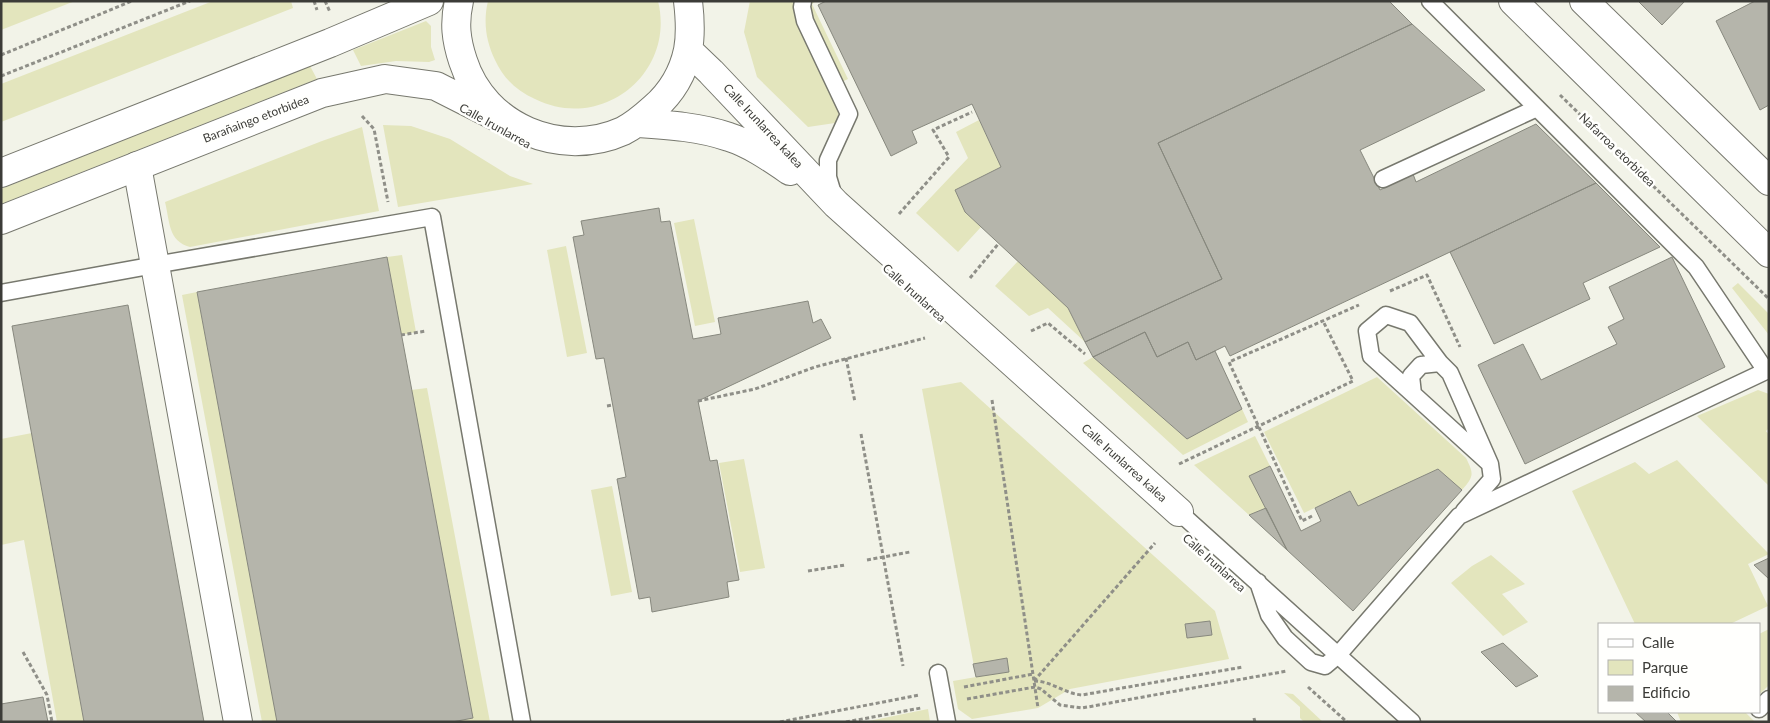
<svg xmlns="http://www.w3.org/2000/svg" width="1770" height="723" viewBox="0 0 1770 723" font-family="Lato,sans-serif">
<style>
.green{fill:#e3e5bd}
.building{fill:#b5b5ab;stroke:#87887e}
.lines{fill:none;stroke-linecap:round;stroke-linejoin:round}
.service-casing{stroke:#77786e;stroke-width:19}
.minor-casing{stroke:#77786e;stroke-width:30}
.secondary-casing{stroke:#77786e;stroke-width:30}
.path{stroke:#8f8f88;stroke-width:3;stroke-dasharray:4 2.5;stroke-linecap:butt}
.service{stroke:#fff;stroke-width:16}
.minor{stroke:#fff;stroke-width:28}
.secondary{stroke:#fff;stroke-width:28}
.labels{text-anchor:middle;stroke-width:5;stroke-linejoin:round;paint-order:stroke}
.street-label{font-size:12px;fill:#3c3c38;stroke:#fffffd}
</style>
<rect width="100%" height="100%" fill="#f2f3e8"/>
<path class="green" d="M1 1H75L1 30Z
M213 1H291L293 8 1 122V84Z
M488 1H658C676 74 601 132 535 99 517 91 503 78 495 60 486 41 483 22 488 1Z
M750 1H816L812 4 848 79 829 88C834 100 844 112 835 123L808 127 757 77 744 32Z
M426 21 431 26V47L435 60 429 62 396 61 361 66 353 50Z
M310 66 317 79 1 204V189Z
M979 120 1001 167 955 190 965 212 981 227 958 252 916 213 968 158 956 132Z
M383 125 411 126 450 139 510 176 533 184 398 207Z
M362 127 379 211 190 247C168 241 170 222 165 202L322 141Z
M694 219 715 322 695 326 674 223Z
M566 246 587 353 567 357 547 250Z
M402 255 416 332 401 335 387 257Z
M1018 261 1068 308 1085 342 1048 308 1029 316 995 286Z
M1738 283 1769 314V335L1732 288Z
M197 292 278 722H262L182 295Z
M1093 357 1187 439 1242 409 1248 422 1183 455 1083 363Z
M1377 377 1466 458C1474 474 1474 476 1462 490L1438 469 1358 506 1350 491 1304 513 1264 432Z
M961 382 1215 611 1229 659 1070 689 1038 708 972 719 958 709 953 681 976 677 922 389Z
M427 388 490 722H452L411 390Z
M1758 390 1769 394V428L1766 431 1769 435V486L1697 416Z
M32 433 84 722H57L24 540 1 545V439Z
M1255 436 1270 466 1266 508 1249 515 1194 465Z
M744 459 765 568 740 572 719 463Z
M1677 460 1769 554 1748 564 1768 606 1730 624H1635L1572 491 1635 462 1649 474Z
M612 486 632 592 611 596 591 490Z
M1491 555 1525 584 1502 594 1528 622 1503 636 1451 583 1472 566Z
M1769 629V685L1759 695V634Z
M1284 693 1293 694 1323 722H1304L1300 718V707Z
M928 709 930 722H864Z
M1677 712H1745L1755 722H1681Z"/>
<path class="building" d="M826 1H1389L1412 24 1158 143 1222 279 1085 342 1068 308 965 212 955 190 1001 167 972 104 912 131 917 143 891 156 818 5Z
M1638 1H1685L1662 25Z
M1755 1H1769V105L1760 110 1716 21Z
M1412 24 1485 90 1360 150 1380 190 1413 174 1416 182 1536 124 1596 183 1230 356 1225 346 1196 360 1188 342 1157 357 1145 332 1093 357 1085 342 1222 279 1158 143Z
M1596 183 1660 247 1583 283 1590 299 1494 344 1450 252Z
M659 208 661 222 670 221 693 339 721 334 718 318 808 301 813 323 821 319 831 338 698 401 710 461 717 460 739 580 727 582 729 597 652 612 650 597 639 599 617 479 626 477 604 358 596 359 573 237 584 235 581 221Z
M387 257 473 718 452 722H277L197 292Z
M1672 257 1725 367 1525 464 1478 365 1523 344 1541 380 1617 344 1608 327 1624 319 1609 287Z
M128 305 204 722H84L12 326Z
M1145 332 1157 357 1188 342 1196 360 1215 351 1242 409 1187 439 1093 357Z
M1270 466 1301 531 1321 521 1315 508 1350 491 1358 506 1438 469 1462 490 1353 611 1287 550 1249 476Z
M1266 508 1287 550 1249 515Z
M1769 558V579L1754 565Z
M1210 621 1212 635 1187 638 1185 624Z
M1503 643 1538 676 1516 687 1481 652Z
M1007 658 1009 672 976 677 973 664Z
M43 697 48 722H1V704Z
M1635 712H1667L1677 722H1646Z"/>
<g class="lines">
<defs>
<path id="service" d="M803 1 802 7 805 21 849 114 828 160V177L834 197
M1383 179 1537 108
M1 293 155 265 432 217 522 722
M1440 363 1450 373 1490 464 1413 394 1411 376 1421 365Z
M1413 394 1371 356 1367 331 1386 315 1410 323 1440 363
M1464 511 1492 479 1490 464
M1179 512 1412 722
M1258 582 1269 615 1285 638 1311 662 1325 666 1338 655 1459 516 1766 371 1696 267 1430 1
M938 673 947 722
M1759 709 1769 699"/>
<path id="minor" d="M137 166 238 722"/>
<path id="secondary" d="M459 1C454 23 456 40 463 61 484 127 561 159 623 131 635 125 644 117 654 108 671 93 683 74 688 50 691 34 690 18 688 1
M1513 1 1769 253
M1584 1 1769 181
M688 50 711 72 836 204 1179 512
M638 123C669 125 700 127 729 137 751 144 771 158 790 171
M1 173 330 43 429 1
M1 220 322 93 385 79 436 86 513 125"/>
</defs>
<use href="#service" class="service-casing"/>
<use href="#minor" class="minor-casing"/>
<use href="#secondary" class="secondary-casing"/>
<path class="path" d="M314 1 317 10
M325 1 330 12
M1 55 132 1
M1 76 190 1
M1560 95 1769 299
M362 116 374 129 388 202
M899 214 949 157 933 130 972 112
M970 278 999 243
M1390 291 1427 275 1460 347
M1031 331 1048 323 1085 354
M401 335 426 331
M846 358 855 402
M992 400 1038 708
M698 401 755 389 815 367 925 338
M607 406 613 405
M861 434 903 666
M1179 464 1353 381 1323 321
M1312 516 1302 521 1229 362 1359 305
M867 560 910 552
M808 571 845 565
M23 652 47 695 52 722
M1034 681C1052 681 1065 694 1082 695L1243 667
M1034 681 1155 543
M964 687 1033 674
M1308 687 1347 722
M967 699 1035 687 1041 689 1060 705 1082 708 1287 671
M1254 718 1255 722
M780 722 919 695
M846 722 921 708"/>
<use href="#service" class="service"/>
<use href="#minor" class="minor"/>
<use href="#secondary" class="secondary"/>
</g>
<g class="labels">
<g class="street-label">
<text transform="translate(256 119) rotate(-21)" y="4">Barañaingo etorbidea</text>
<text transform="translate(495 126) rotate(29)" y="4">Calle Irunlarrea</text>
<text transform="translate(763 126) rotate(47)" y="4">Calle Irunlarrea kalea</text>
<text transform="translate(1617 150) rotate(44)" y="4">Nafarroa etorbidea</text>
<text transform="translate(914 293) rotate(42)" y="4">Calle Irunlarrea</text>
<text transform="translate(1124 463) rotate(42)" y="4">Calle Irunlarrea kalea</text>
<text transform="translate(1214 563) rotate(42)" y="4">Calle Irunlarrea</text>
</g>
</g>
<rect width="1770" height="723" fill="none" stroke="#3c3c38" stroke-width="5"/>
<rect x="1598" y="623" width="162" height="90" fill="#fffffd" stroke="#b1b1ae"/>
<rect x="1608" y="639" width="25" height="8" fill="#ffffff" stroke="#b1b1ae"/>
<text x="1642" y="648" font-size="15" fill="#3c3c38">Calle</text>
<rect x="1608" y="660" width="25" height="15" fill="#e3e5bd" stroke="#b1b1ae"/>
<text x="1642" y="673" font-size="15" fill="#3c3c38">Parque</text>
<rect x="1608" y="686" width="25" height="15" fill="#b5b5ab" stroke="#b1b1ae"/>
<text x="1642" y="698" font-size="15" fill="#3c3c38">Edificio</text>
</svg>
